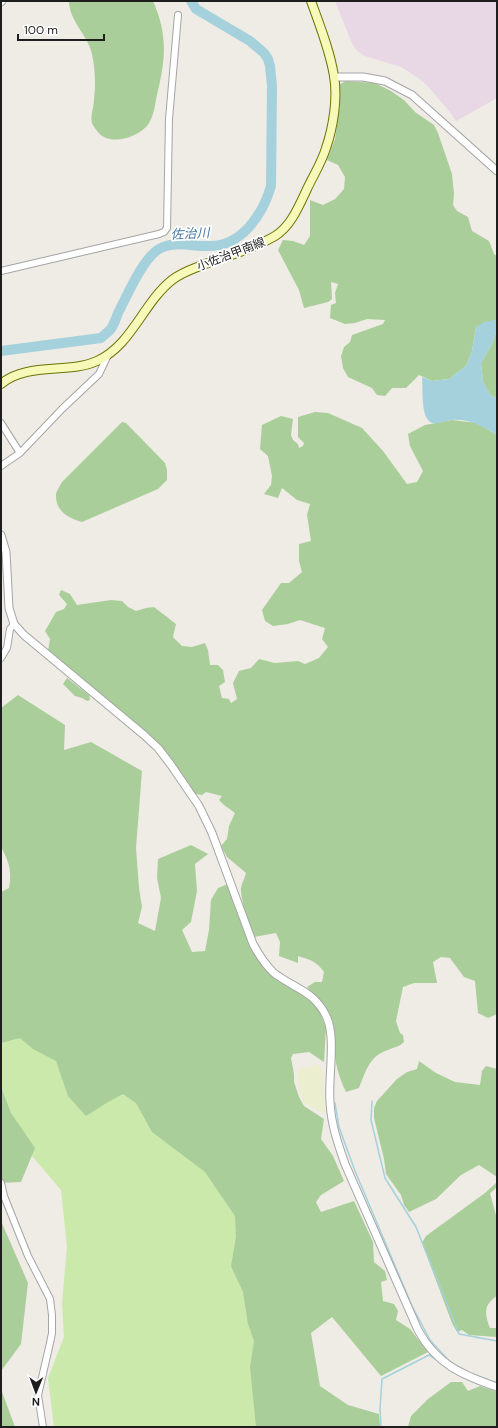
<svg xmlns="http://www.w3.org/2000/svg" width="498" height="1428" viewBox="0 0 498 1428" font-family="'DM Sans','Noto Sans JP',sans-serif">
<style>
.industrial{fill:#e8d7e5}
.farmland{fill:#eceed0}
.grass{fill:#cae9ab}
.forest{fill:#aace9a}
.water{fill:#a5d1dc}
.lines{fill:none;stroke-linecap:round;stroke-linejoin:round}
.stream{stroke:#a5d1dc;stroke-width:1.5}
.river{stroke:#a5d1dc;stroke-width:10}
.minor-casing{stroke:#a5a5a5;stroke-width:8}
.tertiary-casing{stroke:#a5a5a5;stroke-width:9}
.secondary-casing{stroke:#6b7506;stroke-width:10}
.minor{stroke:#fff;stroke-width:6}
.tertiary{stroke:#fff;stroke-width:7}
.secondary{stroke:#f7f9b9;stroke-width:8}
.labels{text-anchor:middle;stroke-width:3.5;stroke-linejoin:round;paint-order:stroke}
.street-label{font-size:12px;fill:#1e1e1e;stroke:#fff}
.water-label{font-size:13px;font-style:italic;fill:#4979a5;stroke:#fff}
</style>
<rect width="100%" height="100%" fill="#efebe5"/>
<path class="industrial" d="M335 1H497V98L456 121 449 111 427 85 417 77 401 67 365 56 356 50 351 41Z"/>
<path class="farmland" d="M318 1064 322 1069 325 1111 323 1113 304 1103 298 1085 297 1078 298 1070Z"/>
<path class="grass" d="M17 1029 145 1097 244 1214 264 1427H54L48 1378 64 1337 62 1303 67 1247 61 1190 8 1128 1 1107V1038Z"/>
<path class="forest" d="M69 1H153C169 37 165 62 156 99 155 108 152 121 146 127 134 139 108 146 97 131 96 129 93 126 92 123 90 116 94 107 94 99 96 84 95 69 92 54 88 35 69 21 69 1Z
M346 81 375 83 391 91 404 100 415 112 434 125 438 133 452 174 454 194 453 205 457 211 468 217 472 231 489 241 494 254 497 256V325L496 320 476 327 472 351 466 366 449 379 432 381 419 375 406 388H392L385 396 377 395 372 388 348 377 343 368 341 356 344 347 350 342 352 335 383 324 385 320 367 319 355 323 345 324 330 318 331 305 336 303 335 293 338 284 331 282 332 299 328 302 304 308 299 290 278 250 283 240 293 241 304 245 310 236V200L323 205 335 199 344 189 345 177 338 165 327 160 335 139 340 104V84Z
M497 329V398L491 396 483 382 481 363 492 344Z
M315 412 328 413 362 428 383 451 407 484 417 482 423 471 410 446 408 434 425 425 452 420 477 423 497 435V1014L488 1018 478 1013 475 981 464 977 450 958 441 957 433 962 437 983H414L403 987 396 1021 400 1033 403 1035 404 1042C399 1047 394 1047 388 1050 369 1056 366 1071 359 1088L346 1092C341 1082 336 1067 335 1056 334 1042 335 1030 330 1016 325 1004 314 997 307 987L315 982H322L324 972C316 961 311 960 298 956V963L279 956 280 942 276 933 254 937C249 931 240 895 241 888 242 882 245 878 246 873L227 857 221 846 227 839 229 826 235 813 224 805 219 800 222 796 206 792 202 795 195 794 182 774 159 746 48 651 50 639 45 631 56 612 64 609 67 604 59 595 61 590 70 594 77 605 111 600 122 601 128 607 136 611 146 608 154 607 176 624 173 637 182 646 192 647 205 643 208 650 210 665H218L223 670 225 682 219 686 222 698 229 699 231 703 237 699 233 683 239 671 251 668 259 659 275 663 298 661 305 664 319 658 328 647 322 639 325 628 300 620 288 624 273 626 265 621 262 610 281 583H289L302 572 299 561V544L311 541 307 515 310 504 297 500 282 488 278 498 264 494 271 485 272 476 268 456 260 449 262 425 281 416 293 419 291 435 293 440 298 444 299 448 303 446 304 443 298 437V417Z
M122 422 126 423 165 463 167 470V480L158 489 82 522C68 518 55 511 56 494 57 490 60 486 62 482Z
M67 678 89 695 90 700 87 701 82 698 75 696 63 684Z
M18 695 65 725 64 750 91 742 142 771 136 848 139 888 142 907 138 923 155 931 161 898 157 878 158 859 191 845 208 854 195 864 197 891 191 922 182 930 192 952 205 951 209 930 211 900 218 888 228 884 253 952 267 972 282 983 297 989 317 1006 326 1028 324 1062 309 1052 293 1054 291 1058 294 1074V1082L299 1097 304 1106 324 1119 321 1139 333 1156 344 1181 321 1195 316 1202 321 1212 354 1201 373 1242 374 1262 385 1271 387 1280 381 1282 383 1301 394 1304 398 1311 396 1320 410 1329 428 1352 381 1376 332 1317 311 1333 320 1386 348 1405 379 1414 380 1427H256L250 1367 254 1341 248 1324 243 1292 231 1266 236 1237 235 1216 205 1172 152 1132 136 1103 123 1094 108 1102 86 1116 68 1096 56 1061 33 1049 20 1038 1 1043V892L9 888C12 870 9 862 1 847V708Z
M419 1061 436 1073 455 1082 480 1085 482 1071 486 1066 497 1069V1177L479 1165 461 1175 436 1199 409 1212 404 1205 401 1195 386 1174 384 1159 374 1118V1108L377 1101 397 1079 407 1072 417 1069Z
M1 1087 11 1113 35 1148 21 1182 1 1183Z
M496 1183C498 1188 494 1190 490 1193L497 1219V1295C495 1298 492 1299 490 1302 483 1309 487 1320 490 1328H497V1337L469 1335 462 1330 457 1332 452 1323 422 1243 426 1236 485 1193Z
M1 1221 28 1283 21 1344 1 1371Z
M451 1382H462L468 1391 480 1386 497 1392V1427H408L411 1416 428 1399Z
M1 1389 15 1427H1Z"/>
<path class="water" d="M496 320 497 329 492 344 481 363 483 382 491 396 497 398V435C483 426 468 418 451 420 444 421 433 427 428 420 421 411 423 388 422 377L432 381 449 379 466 366 472 351 476 327 484 322Z"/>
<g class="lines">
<path class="stream" d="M372 1101 371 1120 385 1178 416 1227 459 1334 497 1341
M335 1103 339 1127 355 1171 412 1306 430 1340 450 1362 468 1372
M473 1374 497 1383
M462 1377 478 1384
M381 1427 380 1409 382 1379 429 1355 437 1360"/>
<path class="river" d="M1 351 101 338C104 335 107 333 110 330 114 325 116 318 118 313 127 296 143 258 159 249 174 240 193 247 210 246 242 246 263 214 271 186L272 86 270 66 268 59 264 53 250 41 196 9 191 1"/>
<defs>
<path id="minor" d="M1 271 159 234 164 232 167 228 169 119 178 15
M1 423 20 453
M1 466 20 453 62 409 99 374 108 355
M1 658 7 648 10 629 14 624
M1 1183 4 1196 28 1256 50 1299 52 1315V1333L50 1343 38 1395 43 1427"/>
<path id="tertiary" d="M1 2 2 1
M334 77H363L385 81 412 95 497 171
M1 535 6 552 9 608 14 624 24 635 144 735 158 748 171 765 199 806 212 833 253 944C259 955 265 965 274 973 295 989 315 991 327 1018 336 1039 328 1078 330 1102 331 1124 338 1144 345 1164L418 1330C436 1364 462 1375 497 1387"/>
<path id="secondary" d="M1 384C26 362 69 374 97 361 132 345 143 303 172 280 182 272 193 269 205 264 228 256 253 249 275 236 291 226 299 206 307 189 313 176 322 162 326 148 333 128 338 98 334 76 330 51 320 26 311 1"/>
</defs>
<use href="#minor" class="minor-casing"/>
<use href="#tertiary" class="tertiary-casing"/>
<use href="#secondary" class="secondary-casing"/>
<use href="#minor" class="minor"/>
<use href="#tertiary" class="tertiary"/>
<use href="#secondary" class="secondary"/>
</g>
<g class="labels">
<g class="street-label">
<text transform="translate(231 254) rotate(-21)" y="4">小佐治甲南線</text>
</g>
<g class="water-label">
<text transform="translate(190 233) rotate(-3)" y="5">佐治川</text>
</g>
</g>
<rect width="498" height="1428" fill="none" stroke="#1e1e1e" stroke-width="4"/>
<g transform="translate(36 1392) rotate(181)" stroke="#ffffff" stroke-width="3" paint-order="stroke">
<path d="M0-3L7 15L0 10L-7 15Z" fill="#1e1e1e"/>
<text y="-6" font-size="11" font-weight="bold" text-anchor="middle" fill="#1e1e1e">N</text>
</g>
<path d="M18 34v6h86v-6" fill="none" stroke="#1e1e1e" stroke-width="2"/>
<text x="24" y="34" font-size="12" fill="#1e1e1e" stroke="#ffffff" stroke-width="3" paint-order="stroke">100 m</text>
</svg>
